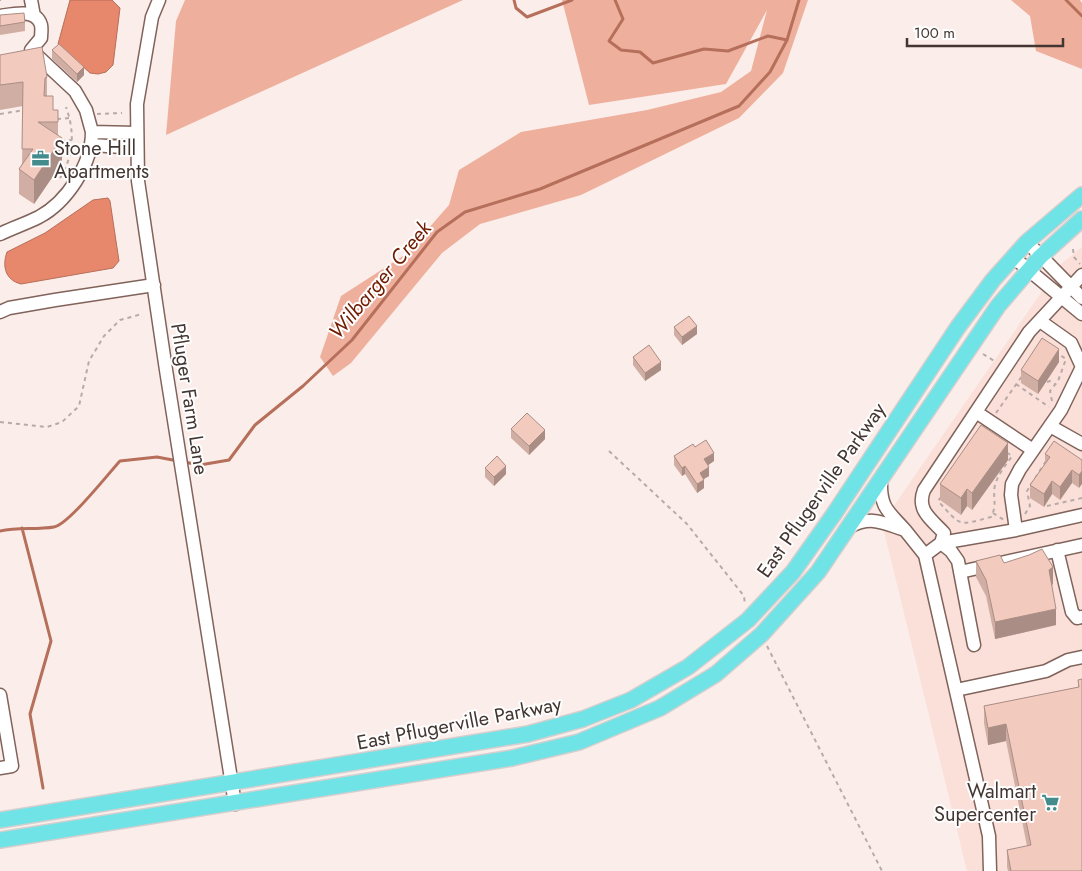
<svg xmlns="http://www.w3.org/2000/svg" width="1082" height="871" viewBox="0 0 1082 871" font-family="Jost,sans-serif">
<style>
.built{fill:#fae0d9}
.green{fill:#eeb09d}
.water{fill:#e7876b;stroke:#b66f5a}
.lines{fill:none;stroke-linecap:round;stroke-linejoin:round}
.stream{stroke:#b66f5a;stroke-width:3}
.minor-casing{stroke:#80635b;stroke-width:15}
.major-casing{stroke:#d2cfce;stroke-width:18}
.path{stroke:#b8aba7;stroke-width:2;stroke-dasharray:4 4;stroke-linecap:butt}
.minor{stroke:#fff;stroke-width:12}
.major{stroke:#70e3e7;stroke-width:15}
.wall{fill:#d1aea3}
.shaded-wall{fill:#aa8d85}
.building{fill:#f3cabe;stroke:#aa8d85}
.labels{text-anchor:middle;stroke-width:4;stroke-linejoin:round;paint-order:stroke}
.poi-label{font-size:20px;fill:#433632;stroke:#fefefe;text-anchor:start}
.street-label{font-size:20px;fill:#433632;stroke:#fefefe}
.water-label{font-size:21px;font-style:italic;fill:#701c00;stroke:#fefefe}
</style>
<rect width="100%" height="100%" fill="#fbede9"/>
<path class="built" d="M1082 247V871H967L882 523 1061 264Z"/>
<path class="green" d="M185 0H463L166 135 176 21Z
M562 0H808L783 73 739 118 581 195 480 224 442 253 351 363 333 376 320 357 341 296 406 254 449 205 459 170 521 132 647 110 721 92 751 71 767 10 726 84 589 105Z
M1011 0H1080L1082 3V69L1036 51 1030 16Z"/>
<path class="water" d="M70 0H112L120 8 113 65 106 72 98 74 90 73 58 44Z
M108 198 110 201 119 261 113 268 21 284C5 280 2 266 7 252L45 233 93 200Z"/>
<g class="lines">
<path class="stream" d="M514 0 516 8 527 17 572 0
M615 0 623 19 609 41 621 50 640 52 653 63 704 49 728 51 768 36 787 40
M1066 0 1082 16
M184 462 200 465 229 460 255 425 303 386 352 340 437 232 465 212 540 189 739 106 770 72 787 40 799 0
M22 528 51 641 30 714 43 788
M0 531C18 527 36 530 54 527 68 525 108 474 120 461L157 457 178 461"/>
<defs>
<path id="minor" d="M31 0 34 16
M159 0 152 17 137 104 138 181 166 370 235 804
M0 16C13 14 36 8 41 25 42 29 41 34 41 38L31 50 75 91 86 110 92 132 136 133
M92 145 137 148
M0 234C13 228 27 223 39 217 67 202 92 164 92 132
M1027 242 1082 298
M1013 257 1082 314
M0 312 9 308 55 300 154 285
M1040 321 1071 343 1082 367
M976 412 1033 450
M1050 426 1082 444
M849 527C872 515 883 523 905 530 888 511 880 508 881 480
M905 530 925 555 989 836 990 871
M1016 530 1082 515
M941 543 1016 530 1011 495 1012 484 1020 469 1061 410 1082 367
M941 543 951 551 958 561 974 645
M1057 550 1072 612 1077 618 1082 617
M925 555 941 543 944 533C931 519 916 510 924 490L1029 332 1082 275
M960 572 1082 545
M956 690 1046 671 1068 660 1082 657
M0 695 12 766 0 768"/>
<path id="major" d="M0 820 528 734 583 719 631 700 688 667 748 620 793 572 834 514 958 327 993 280 1027 242 1082 195
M0 840 512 758 579 742 660 708 716 674 762 634 818 572 998 306 1040 257 1082 219"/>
</defs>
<use href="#minor" class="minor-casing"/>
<use href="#major" class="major-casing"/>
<path class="path" d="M0 0H1
M0 114 25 110
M97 114 122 113
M57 119 70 118
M61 141 72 140
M60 178C74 155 75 132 66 107
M1073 249 1074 257 1080 264
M983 354 996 362
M1047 382 1050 381 1055 384
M1016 384 1049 407
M1052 401 1050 391 1058 381 1066 359 1057 353
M996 413 1022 376
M0 422 47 427 62 422 79 406 89 361 104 336 120 320 142 314
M609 451 687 524 744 596 745 605
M941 497 938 501C962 527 957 526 991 517 998 504 992 497 995 485 998 474 1006 465 1012 456L1006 452
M1047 506 1082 498
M993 513 1004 520
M1025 514 1030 506 1027 491 1046 461
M767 646 882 871"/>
<use href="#minor" class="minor"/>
<use href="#major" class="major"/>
</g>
<path class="wall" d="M0 15 25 22V31L0 35Z
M52 50 84 75 77 82 52 59Z
M0 55 47 77V96L53 110H58V136L62 163 34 204 19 194V169L22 164 23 106 0 110Z
M674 327 697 334 682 345 674 335Z
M633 357 661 370 645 381 633 365Z
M1059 362 1038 394 1021 383V370Z
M511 429 545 439 529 455 511 438Z
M695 447 714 461 708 465 709 476 704 479V488L697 493 685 474 682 476 674 465V456Z
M1045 454 1082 460 1079 488 1072 483 1060 500 1052 494 1044 507 1030 498V485L1045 464Z
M1008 460 972 510 967 506 961 515 940 500V484Z
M485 468 506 474 494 486 485 477Z
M976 561 1004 563 1053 584 1052 585 1056 625 995 639 986 596 976 577Z
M1082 679V871H1008L1007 867V850L1027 846 1006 741 988 745 984 723V706L1078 687V680Z"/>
<path class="shaded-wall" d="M84 67V75L77 82V74Z
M58 110V143L62 138V163L34 204V180L58 143Z
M697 326V334L682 345V337Z
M1059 349V362L1038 394V381Z
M661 362V370L645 381V373Z
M545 430V439L529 455V446Z
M1008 443V460L972 510V493Z
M714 453V461L704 468V459Z
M506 466V474L494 486V477Z
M685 466V474L682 476V468Z
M709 467V476L700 481V473Z
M1072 470V483L1060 500V487Z
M1082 471V484L1079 488V475Z
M704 480V488L697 493V484Z
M1052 481V494L1044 507V494Z
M967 489V506L961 515V498Z
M1053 567V584L1049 587V570Z
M1056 609V625L995 639V622Z
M1006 724V741L988 745V728Z"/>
<path class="building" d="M24 13 25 22 0 26V15Z
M59 44 84 67 77 74 52 50Z
M42 47 47 77 45 78 44 96H53V110H58V122H38L62 138 34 180 19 169 33 149H22L23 82 0 85V55Z
M689 316 697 326 682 337 674 327Z
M1042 338 1059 349 1038 381 1021 370Z
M649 345 661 362 645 373 633 357Z
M527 413 545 430 529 446 511 429Z
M981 425 1008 443 972 493 967 489 961 498 940 484Z
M706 440 714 453 704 459 709 467 700 473 704 480 697 484 685 466 682 468 674 456 693 444 695 447Z
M1054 441 1082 460V471L1079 475 1072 470 1060 487 1052 481 1044 494 1030 485 1050 457 1045 454Z
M497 456 506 466 494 477 485 468Z
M1042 549 1053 567 1049 570 1056 609 995 622 986 580 976 561 1000 555 1004 563 1029 555Z
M1082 679V871H1011L1007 850 1031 845 1006 724 988 728 984 706 1079 687 1078 680Z"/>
<defs>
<symbol id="office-bare" viewBox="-9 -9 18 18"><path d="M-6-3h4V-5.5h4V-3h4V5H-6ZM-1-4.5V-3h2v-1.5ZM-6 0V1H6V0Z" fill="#438b8d" stroke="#fefefe" stroke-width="2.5" paint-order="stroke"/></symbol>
<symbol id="supermarket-bare" viewBox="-9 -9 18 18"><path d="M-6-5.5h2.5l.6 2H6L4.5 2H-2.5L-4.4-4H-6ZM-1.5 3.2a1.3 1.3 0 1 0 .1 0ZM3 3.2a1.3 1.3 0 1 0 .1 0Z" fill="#438b8d" stroke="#fefefe" stroke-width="2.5" paint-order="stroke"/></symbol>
</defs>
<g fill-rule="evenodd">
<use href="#office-bare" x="28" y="146" width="25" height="25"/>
<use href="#supermarket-bare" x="1038" y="790" width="25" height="25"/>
</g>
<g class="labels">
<g class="poi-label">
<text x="54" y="155">Stone Hill<tspan x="54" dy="23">Apartments</tspan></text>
<text x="1036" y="798" text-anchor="end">Walmart<tspan x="1036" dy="23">Supercenter</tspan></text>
</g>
<g class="street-label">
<text transform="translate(190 399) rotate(81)" y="7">Pfluger Farm Lane</text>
<text transform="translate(821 490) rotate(-55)" y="7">East Pflugerville Parkway</text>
<text transform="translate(459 723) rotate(-11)" y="7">East Pflugerville Parkway</text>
</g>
<g class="water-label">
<text transform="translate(380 280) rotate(-50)" y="7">Wilbarger Creek</text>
</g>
</g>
<path d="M907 38v8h156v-8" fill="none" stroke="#433632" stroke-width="2.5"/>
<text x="914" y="38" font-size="15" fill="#433632" stroke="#fefefe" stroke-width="4" paint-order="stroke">100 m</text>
</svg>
